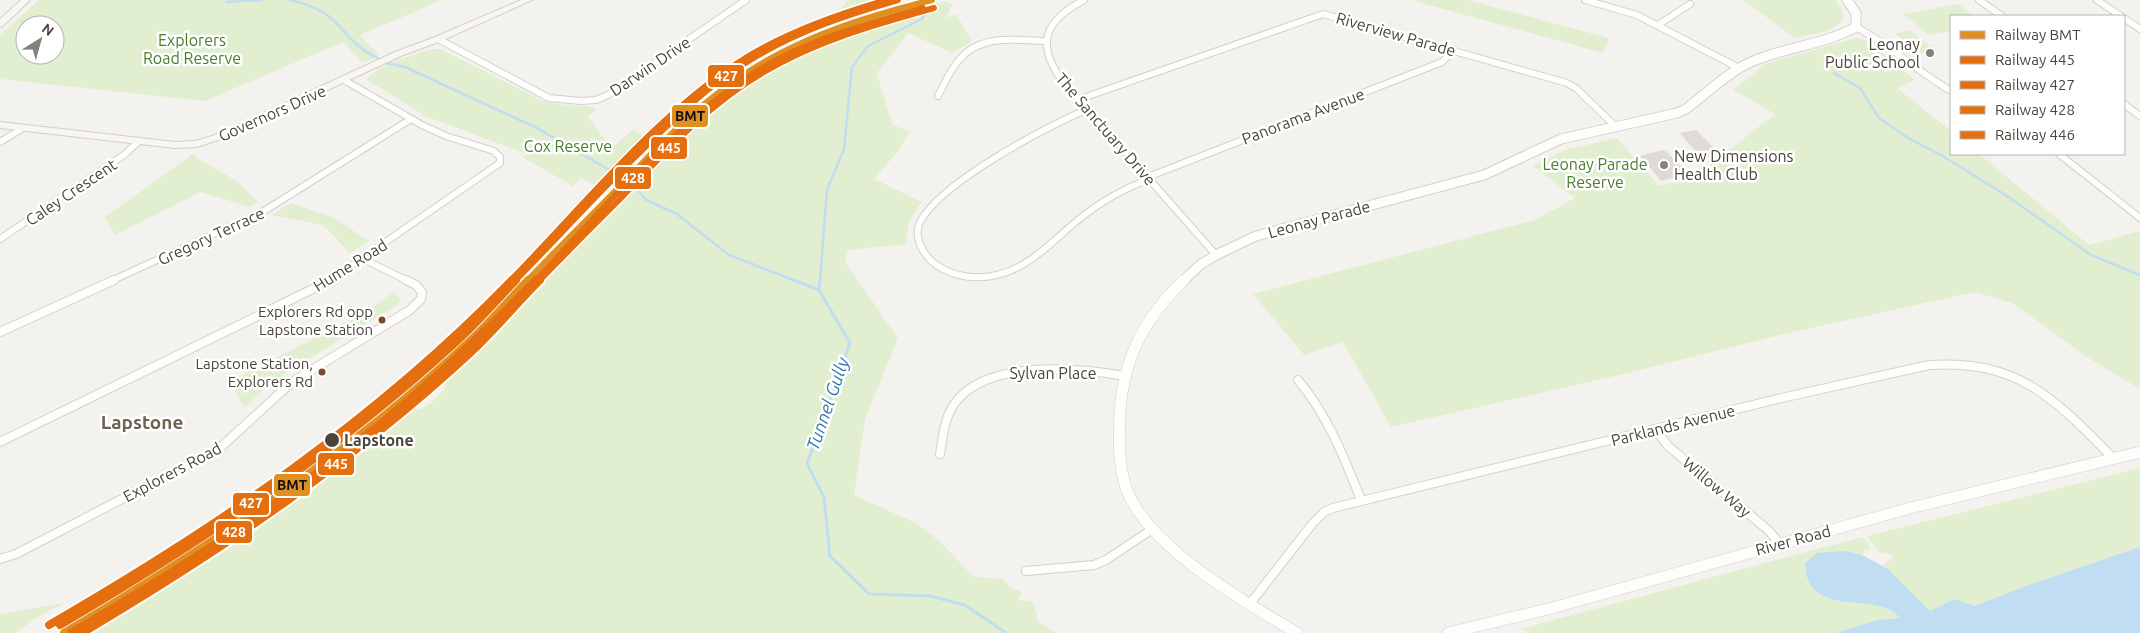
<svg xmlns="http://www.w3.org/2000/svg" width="2140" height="633" viewBox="0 0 2140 633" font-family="Ubuntu,sans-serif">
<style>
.green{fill:#e1eecf;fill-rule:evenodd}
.water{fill:#c0ddf1}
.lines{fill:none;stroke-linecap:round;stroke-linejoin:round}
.stream-far1{stroke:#c0ddf1;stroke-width:2.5}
.stream{stroke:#c0ddf1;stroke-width:3}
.building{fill:#dedbd6}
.minor-far1-casing{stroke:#d2d0cb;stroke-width:8}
.minor-casing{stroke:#d2d0cb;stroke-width:10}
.tertiary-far1-casing{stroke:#d2d0cb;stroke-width:11}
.tertiary-casing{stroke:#d2d0cb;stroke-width:12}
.secondary-casing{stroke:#d3cfc5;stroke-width:2}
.minor-far1{stroke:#fdfdfc;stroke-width:6}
.minor{stroke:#fdfdfc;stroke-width:8}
.tertiary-far1{stroke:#fdfdfc;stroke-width:9}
.tertiary{stroke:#fdfdfc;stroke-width:11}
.secondary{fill:#f7f6f1;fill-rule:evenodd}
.rail-1-far1-casing{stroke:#fff;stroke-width:9}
.rail-1-casing{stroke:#fff;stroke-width:12}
.rail-2-far1-casing{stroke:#fff;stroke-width:9}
.rail-2-casing{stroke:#fff;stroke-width:12}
.rail-3-far1-casing{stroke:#fff;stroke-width:9}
.rail-3-casing{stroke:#fff;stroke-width:12}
.rail-4-far1-casing{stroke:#fff;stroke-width:9}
.rail-4-casing{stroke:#fff;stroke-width:12}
.rail-5-far1-casing{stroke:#fff;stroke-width:9}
.rail-5-casing{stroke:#fff;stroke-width:12}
.rail-1-far1{stroke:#df9020;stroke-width:6}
.rail-1{stroke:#df9020;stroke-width:8}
.rail-2-far1{stroke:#e56e0f;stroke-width:6}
.rail-2{stroke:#e56e0f;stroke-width:8}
.rail-3-far1{stroke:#e56e0f;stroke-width:6}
.rail-3{stroke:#e56e0f;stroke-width:8}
.rail-4-far1{stroke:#e56e0f;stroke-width:6}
.rail-4{stroke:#e56e0f;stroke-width:8}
.rail-5-far1{stroke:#e56e0f;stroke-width:6}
.rail-5{stroke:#e56e0f;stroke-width:8}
.poi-dot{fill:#868178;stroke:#fff;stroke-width:2}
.bus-dot{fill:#7a4b2a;stroke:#fff;stroke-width:2}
.stop-dot{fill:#4b4439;stroke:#fff;stroke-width:2}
.labels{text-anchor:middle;stroke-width:5;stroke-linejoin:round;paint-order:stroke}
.bus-label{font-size:15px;fill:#4b4439;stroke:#fff;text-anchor:end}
.street-label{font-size:16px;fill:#4b4439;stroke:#fff}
.park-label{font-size:16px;fill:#4a7f2a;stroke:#fff}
.poi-label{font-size:16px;fill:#4b4439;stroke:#fff;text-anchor:end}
.stop-label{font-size:16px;font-weight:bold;fill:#4b4439;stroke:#fff;text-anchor:start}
.water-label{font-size:18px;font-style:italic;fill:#2e7ab2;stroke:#fff}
.quarter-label{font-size:19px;font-weight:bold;fill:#6e6250;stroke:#fff}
.line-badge{stroke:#fff;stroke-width:2}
.badge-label{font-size:14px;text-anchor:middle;font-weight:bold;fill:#fff}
.pale-badge-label{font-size:14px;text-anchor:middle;font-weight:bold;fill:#111}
</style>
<rect width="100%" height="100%" fill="#f4f2ee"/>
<path class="green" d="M39 0H442L360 35 379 56 363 63 343 42 205 101 0 79V35ZM25 25H55V55H25Z
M850 0H900L886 3 876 2 862 8 853 7 841 9 847 1Z
M1411 0H1467L1609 38 1603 53Z
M1743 0H1835L1841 7 1844 17C1838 33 1810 34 1795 38Z
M944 1 952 5 946 18 956 14 972 41 953 53 908 33 877 73 892 125 910 131 899 150 874 179 922 202C911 215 905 227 907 244L848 250 845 262 898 338 865 420 854 495 916 523 938 540 974 577 1003 579 1011 588 1022 592 1018 600 1033 602 1038 621 1055 633H72C185 571 289 500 389 421L392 422 410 406 419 410 431 403 445 389 442 380 475 349 680 129 737 85 818 37H824L837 32Z
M1958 4 1974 16H1951V31L1929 35 1903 14Z
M1910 30 1936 51 1921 54 1895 34Z
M1857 38 1869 42 1915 80 1897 88 1951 131V154H1979L2089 245 2140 231V389L2087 357 2012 303 1975 292 1784 334 1611 377 1391 427 1343 342 1304 355 1253 294 1535 220 1575 198 1533 166 1565 150 1617 138 1659 186 1696 176 1775 114 1733 90 1767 63Z
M432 49H440L543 101 557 104 593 107 596 110 588 116 611 149 633 129 643 136 629 148 643 152 604 189 581 178 573 186 522 157 527 154 425 116 366 79 379 69 398 60Z
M195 154V157L237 181 258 202 249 207 201 192 115 235 105 217 189 157 190 155Z
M291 203 335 218 368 241 350 253 323 225 272 215Z
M393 292 400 299 397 305 274 380 244 408 230 381 368 311Z
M2140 468V547L2034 583 1973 606 1954 599 1930 611 1888 569 1882 565 1893 558 1891 554 1880 552 1867 536Z
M1862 537 1872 549 1865 550 1862 555 1845 551 1814 590C1823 594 1831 599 1840 601 1858 606 1888 601 1900 618L1877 620 1836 633H1523L1529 632 1520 629Z
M64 603 36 618 16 633H0V614Z"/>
<path class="water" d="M2140 547V633H1836L1877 620 1900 618C1880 590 1806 621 1805 563L1817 553 1845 551 1862 555 1888 569 1930 611 1954 599 1974 606 2034 583Z"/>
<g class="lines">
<path class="stream-far1" d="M290 0C303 3 316 7 327 15 345 29 355 49 378 58
M226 2 262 0
M387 63 405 67 537 128 613 172
M1834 73 1860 88 1879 118 1908 138 1941 155 2007 196 2091 255 2140 275
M636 188 646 200 677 214 729 255 796 281
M820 281 827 190 844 149 852 67 868 46 922 19 928 9"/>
<path class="stream" d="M793 280 819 290
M820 280 819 290 850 343 807 464 824 497 830 556 869 594 930 596 965 605 1006 633"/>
</g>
<path class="building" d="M1696 130 1714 148 1711 149 1718 155 1702 159 1680 133Z
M1663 150 1667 152 1688 174 1661 181 1640 156Z"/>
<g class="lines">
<defs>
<path id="minor-far1" d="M1084 0C1046 20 1035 42 1061 79L1216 255
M1585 0 1637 15 1739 68
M1979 0 2002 16
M2097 0 2121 16
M2124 18 2140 29
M1658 25 1690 4
M1856 27C1890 45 1918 72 1951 91
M438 39 549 98 581 101 596 100 608 95 746 0
M938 96C945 83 950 69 960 59 981 34 1016 40 1045 41
M1080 99 1323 14 1567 83 1577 89 1616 127
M2124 104 2140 116
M1088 109C1046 127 941 182 920 222 913 237 923 255 935 264 953 277 976 280 997 275 1032 267 1056 237 1083 216 1103 200 1126 188 1149 179
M0 142 23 128
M2059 154 2140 218
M1148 177 1442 62 1454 50
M0 239 124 155 139 141
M363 259 408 281
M111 281 264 211 411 119
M329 281 500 163V157L494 151 446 136 422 125 344 80"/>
<path id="minor" d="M0 332 114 280
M1298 380C1328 416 1344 457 1361 500
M1656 430 1668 446 1768 530 1780 544
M0 442 331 280
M940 454C943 436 944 418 955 403 987 359 1077 368 1125 376
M0 559 16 554 220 448 292 382 410 310 421 299 422 292 416 285 406 280
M1026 571 1094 565 1106 560 1151 530
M1249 605 1313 523 1324 512 1333 508 1786 397 1929 365C2018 359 2055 399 2113 458"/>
<path id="tertiary-far1" d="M1183 281 1200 265 1216 255 1256 236 1484 175 1561 139 1677 113 1686 109C1707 93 1727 73 1751 62 1785 47 1823 45 1856 27V13L1847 0"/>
<path id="tertiary" d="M1184 280C1145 317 1123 359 1120 413 1119 439 1118 463 1126 488 1147 547 1245 602 1297 633
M1448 633 1552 608 1910 508 2140 452"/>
<path id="secondary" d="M21 0H30L3 26 0 27V19Z
M521 0H532L441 41 401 56 224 138 197 147 175 148 0 128V122L175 142 196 141 218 134 395 52 435 37Z"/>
</defs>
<use href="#minor-far1" class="minor-far1-casing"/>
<use href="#minor" class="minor-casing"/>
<use href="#tertiary-far1" class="tertiary-far1-casing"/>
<use href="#tertiary" class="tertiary-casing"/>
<use href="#secondary" class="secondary-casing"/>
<use href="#minor-far1" class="minor-far1"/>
<use href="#minor" class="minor"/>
<use href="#tertiary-far1" class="tertiary-far1"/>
<use href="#tertiary" class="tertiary"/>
<use href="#secondary" class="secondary"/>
<defs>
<path id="rail-1-far1" d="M527 281C558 248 591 216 622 184 664 140 706 96 759 65 813 33 872 15 932 0"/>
<path id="rail-1" d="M64 633C207 548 349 455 471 340 491 321 509 300 528 280"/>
<path id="rail-2-far1" d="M539 281C565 254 592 227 619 200 663 154 708 104 764 72 816 41 876 24 934 8"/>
<path id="rail-2" d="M82 633C219 552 352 462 469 354 494 331 516 304 540 280"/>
<path id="rail-3-far1" d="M515 281C553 242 590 202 629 163 668 124 708 84 757 56 801 30 849 14 898 0"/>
<path id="rail-3" d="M60 625C200 543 336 452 456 342 477 323 496 301 516 280"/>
<path id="rail-4-far1" d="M535 281C605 209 671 125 757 71 808 40 866 24 923 8"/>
<path id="rail-4" d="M71 633C166 578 258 519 345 452 413 400 476 341 536 280"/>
<path id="rail-5-far1" d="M510 281C583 207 658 112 747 57 790 31 838 14 887 0"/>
<path id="rail-5" d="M49 625C218 527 375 421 512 280"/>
</defs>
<use href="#rail-1-far1" class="rail-1-far1-casing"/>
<use href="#rail-1" class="rail-1-casing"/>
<use href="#rail-2-far1" class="rail-2-far1-casing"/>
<use href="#rail-2" class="rail-2-casing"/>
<use href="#rail-3-far1" class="rail-3-far1-casing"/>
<use href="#rail-3" class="rail-3-casing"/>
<use href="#rail-4-far1" class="rail-4-far1-casing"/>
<use href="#rail-4" class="rail-4-casing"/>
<use href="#rail-5-far1" class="rail-5-far1-casing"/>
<use href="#rail-5" class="rail-5-casing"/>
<use href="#rail-1-far1" class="rail-1-far1"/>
<use href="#rail-1" class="rail-1"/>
<use href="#rail-2-far1" class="rail-2-far1"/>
<use href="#rail-2" class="rail-2"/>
<use href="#rail-3-far1" class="rail-3-far1"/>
<use href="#rail-3" class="rail-3"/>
<use href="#rail-4-far1" class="rail-4-far1"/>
<use href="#rail-4" class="rail-4"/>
<use href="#rail-5-far1" class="rail-5-far1"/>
<use href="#rail-5" class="rail-5"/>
</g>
<g class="poi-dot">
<circle cx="1930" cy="53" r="5"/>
<circle cx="1664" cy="165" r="5"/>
</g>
<g class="bus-dot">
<circle cx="382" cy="320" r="4.5"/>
<circle cx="322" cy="372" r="4.5"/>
</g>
<circle class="stop-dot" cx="332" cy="440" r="8"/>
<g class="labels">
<g class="bus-label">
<text x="373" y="317">Explorers Rd opp<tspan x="373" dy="18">Lapstone Station</tspan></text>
<text x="313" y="369">Lapstone Station,<tspan x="313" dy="18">Explorers Rd</tspan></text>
</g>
<g class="street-label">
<text transform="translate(1396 34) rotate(16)" y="6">Riverview Parade</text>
<text transform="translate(650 66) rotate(-34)" y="6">Darwin Drive</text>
<text transform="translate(272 113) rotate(-24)" y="6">Governors Drive</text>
<text transform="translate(1303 116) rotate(-21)" y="6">Panorama Avenue</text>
<text transform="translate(1106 129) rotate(49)" y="6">The Sanctuary Drive</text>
<text transform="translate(71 192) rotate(-34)" y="6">Caley Crescent</text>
<text transform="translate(1319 219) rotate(-15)" y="6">Leonay Parade</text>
<text transform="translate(211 236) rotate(-25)" y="6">Gregory Terrace</text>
<text transform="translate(350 265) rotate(-32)" y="6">Hume Road</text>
<text x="1053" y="379">Sylvan Place</text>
<text transform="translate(1673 425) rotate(-14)" y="6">Parklands Avenue</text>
<text transform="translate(172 472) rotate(-28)" y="6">Explorers Road</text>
<text transform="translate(1717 487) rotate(40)" y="6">Willow Way</text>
<text transform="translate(1793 540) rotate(-15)" y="6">River Road</text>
</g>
<g class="park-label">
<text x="192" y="46">Explorers<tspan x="192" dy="18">Road Reserve</tspan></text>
<text x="568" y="152">Cox Reserve</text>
<text x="1595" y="170">Leonay Parade<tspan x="1595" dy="18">Reserve</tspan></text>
</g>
<g class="poi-label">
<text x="1920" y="50">Leonay<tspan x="1920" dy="18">Public School</tspan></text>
<text x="1674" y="162" text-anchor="start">New Dimensions<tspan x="1674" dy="18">Health Club</tspan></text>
</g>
<g class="stop-label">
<text x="344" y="446">Lapstone</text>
</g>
<g class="water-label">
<text transform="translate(828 404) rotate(-71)" y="6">Tunnel Gully</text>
</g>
<g class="quarter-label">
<text x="142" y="429">Lapstone</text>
</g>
</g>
<g class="line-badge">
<rect x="707" y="64" width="38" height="24" rx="5" fill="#e56e0f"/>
<rect x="671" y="104" width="38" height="24" rx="5" fill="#df9020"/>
<rect x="650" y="136" width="38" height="24" rx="5" fill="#e56e0f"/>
<rect x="614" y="166" width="38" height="24" rx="5" fill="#e56e0f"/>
<rect x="317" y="452" width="38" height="24" rx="5" fill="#e56e0f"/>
<rect x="273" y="473" width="38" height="24" rx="5" fill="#df9020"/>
<rect x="232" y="492" width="38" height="24" rx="5" fill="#e56e0f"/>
<rect x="215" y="520" width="38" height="24" rx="5" fill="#e56e0f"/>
</g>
<g class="badge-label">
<text x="726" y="81">427</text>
<text x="669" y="153">445</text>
<text x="633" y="183">428</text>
<text x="336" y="469">445</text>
<text x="251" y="508">427</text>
<text x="234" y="537">428</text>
</g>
<g class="pale-badge-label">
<text x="690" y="121">BMT</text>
<text x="292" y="490">BMT</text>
</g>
<rect x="1950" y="15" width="175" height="140" fill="#ffffff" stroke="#b7b4b0"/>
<rect x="1960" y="31" width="25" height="8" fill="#df9020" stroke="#b7b4b0"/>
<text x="1995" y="40" font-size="15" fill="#4b4439">Railway BMT</text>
<rect x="1960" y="56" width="25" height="8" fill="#e56e0f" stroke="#b7b4b0"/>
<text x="1995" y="65" font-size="15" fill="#4b4439">Railway 445</text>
<rect x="1960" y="81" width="25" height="8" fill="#e56e0f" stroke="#b7b4b0"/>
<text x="1995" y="90" font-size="15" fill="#4b4439">Railway 427</text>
<rect x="1960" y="106" width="25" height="8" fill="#e56e0f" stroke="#b7b4b0"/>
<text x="1995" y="115" font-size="15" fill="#4b4439">Railway 428</text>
<rect x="1960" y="131" width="25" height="8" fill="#e56e0f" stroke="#b7b4b0"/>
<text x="1995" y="140" font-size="15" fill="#4b4439">Railway 446</text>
<g transform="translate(40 40) rotate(37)"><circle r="24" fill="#ffffff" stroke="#b7b4b0"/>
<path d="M0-4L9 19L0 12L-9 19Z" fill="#868178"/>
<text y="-8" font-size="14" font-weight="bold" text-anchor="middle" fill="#4b4439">N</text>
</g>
</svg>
